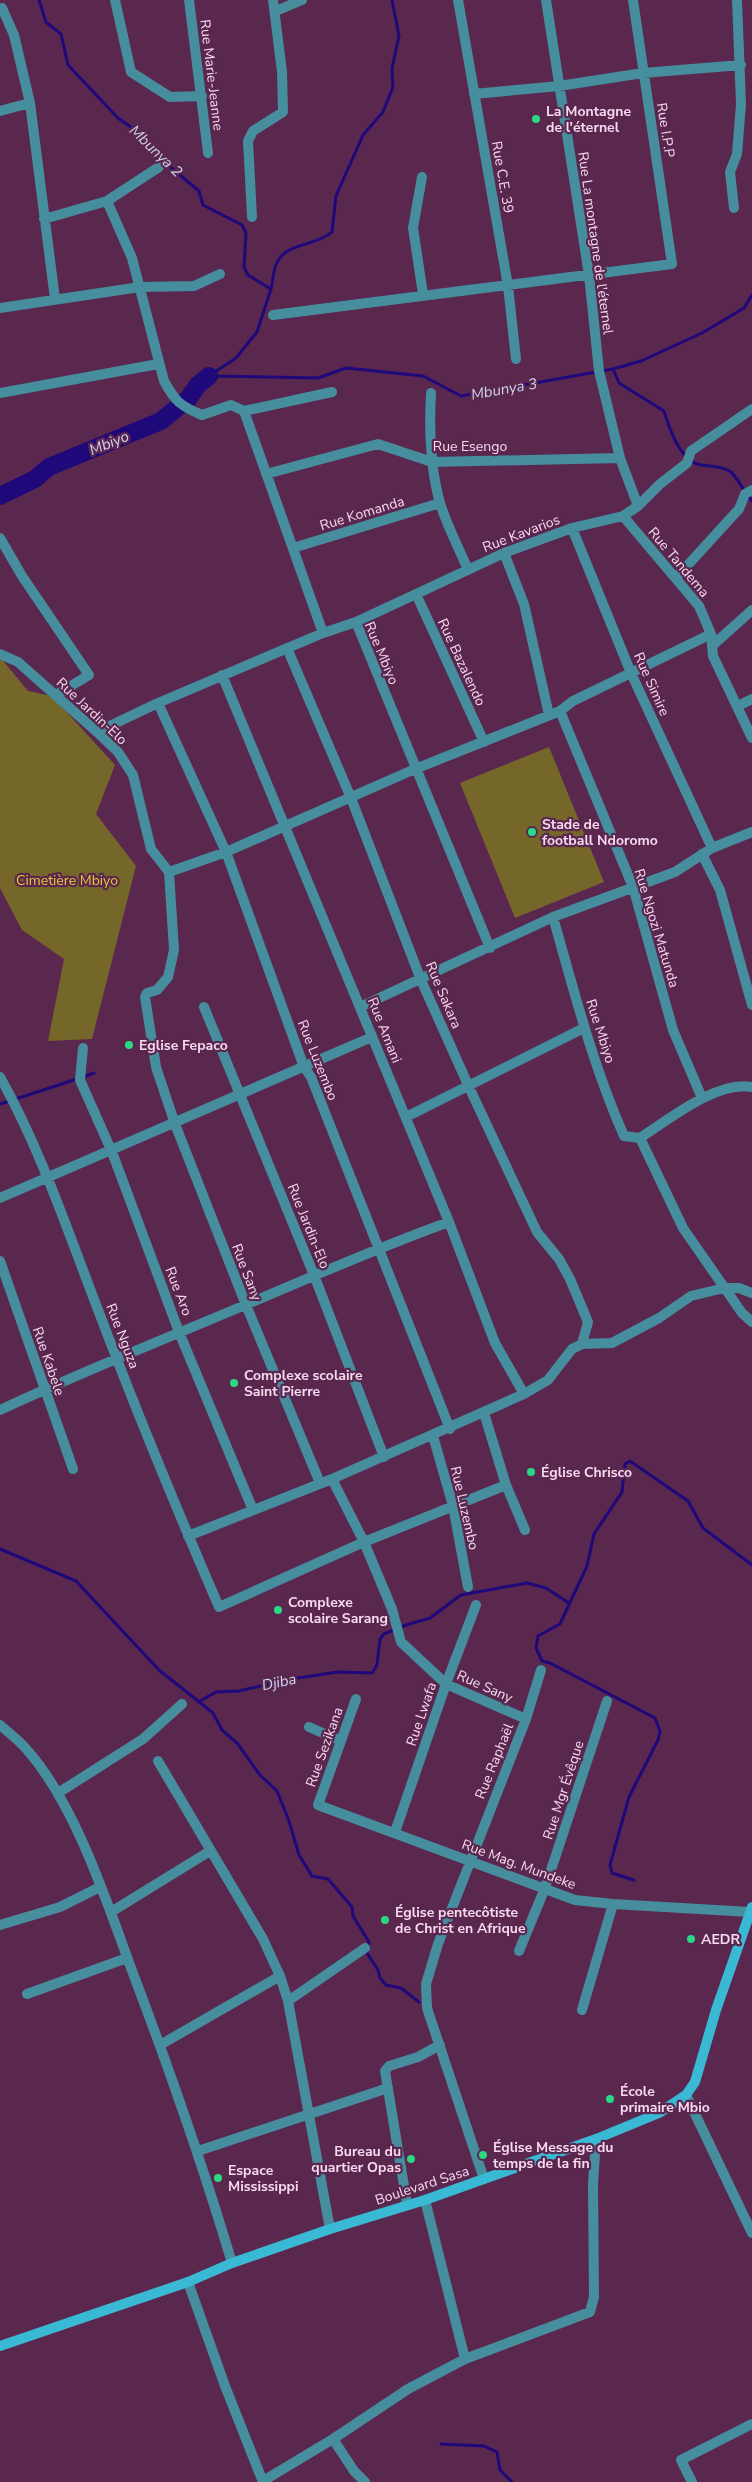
<svg xmlns="http://www.w3.org/2000/svg" width="752" height="2482" viewBox="0 0 752 2482" font-family="'Nunito Sans',sans-serif">
<style>
.green{fill:#75672a}
.lines{fill:none;stroke-linecap:round;stroke-linejoin:round}
.stream{stroke:#1e087a;stroke-width:3}
.river{stroke:#1e087a;stroke-width:18}
.street{stroke:#468d9e;stroke-width:10}
.secondary{stroke:#3ab9d5;stroke-width:10}
.poi-dot{fill:#2bd884;stroke:#5a274f;stroke-width:2}
.labels{text-anchor:middle;stroke-width:4.5;stroke-linejoin:round;paint-order:stroke}
.street-label{font-size:14px;fill:#f9d9f0;stroke:#5a274f}
.poi-label{font-size:14px;font-weight:bold;fill:#f9d9f0;stroke:#5a274f;text-anchor:start}
.park-label{font-size:14px;fill:#eac936;stroke:#5a274f}
.water-label{font-size:15px;font-style:italic;fill:#ced4f0;stroke:#5a274f}
</style>
<rect width="100%" height="100%" fill="#5a274f"/>
<path class="green" d="M0 657 28 691 52 696 115 765 96 814 136 866 92 1039 48 1041 64 959 22 930 0 888Z
M549 747 604 882 515 918 460 783Z"/>
<g class="lines">
<path class="stream" d="M39 0 46 22 61 34 68 65 118 118 135 130 150 150 199 191 203 205 242 225 246 233 244 267 248 275 271 289 257 332 236 358 209 376
M271 289C273 281 273 272 276 265 284 242 315 247 332 232L336 196 363 135 383 112 393 87 392 68 399 36 392 0
M613 369 619 383 664 411C669 428 681 462 701 465 710 466 723 466 731 472 739 479 744 493 752 501
M209 376 318 378 346 368 423 376 461 396 613 369 641 361 702 333 744 308 752 295
M83 1077 94 1073
M0 1104 77 1079
M0 1549 76 1581 159 1670 213 1713 222 1730 237 1743 260 1775 277 1791 289 1821 299 1855 312 1876 328 1879 352 1907 353 1916 369 1942 367 1953 378 1970 380 1978 386 1985 401 1988 419 2002
M200 1701 216 1692 239 1691 291 1679 338 1672 372 1673 377 1665 380 1639 384 1634 406 1625 430 1618 461 1595 527 1583 546 1588 569 1603
M634 1880 612 1873 610 1865 629 1797 658 1740 660 1731 655 1718 550 1663 542 1661 536 1648 538 1636 560 1624 587 1566 594 1534 622 1492 625 1464 630 1461 688 1501 703 1528 752 1565
M441 2444 484 2446 497 2452 500 2470 512 2482"/>
<path class="river" d="M0 496 35 479 49 467 161 421 188 399 198 385 209 376"/>
<path class="street" d="M115 0 131 72 170 97 202 96
M189 0 208 153
M458 0 508 286 516 359
M546 0 589 275 599 371 620 458 638 506
M2 8 14 35 30 103 55 299
M276 11 302 0
M474 94 559 86 643 73 741 65
M0 111 30 103
M422 177 413 228 423 294
M107 201 132 258 164 381C175 401 180 406 202 415L231 405 244 411 323 633 356 622 490 948
M734 208 730 172 737 154 741 104 737 0
M252 217 248 141 253 131 283 112 282 72 273 0
M44 219 107 201 159 167
M0 308 140 287 194 286 220 274
M273 315C406 297 539 282 672 264L633 0
M0 393 158 364
M431 393C429 429 430 467 440 503 447 526 459 548 468 570
M244 411 332 392
M266 474 378 444 432 462 620 458
M623 516 699 606 711 634 713 656 752 738
M572 528 631 673 712 848
M0 538 22 576 89 675 56 695
M293 548 440 503
M504 553 524 604 549 715
M676 578 739 509 745 494 752 490
M416 594 484 742
M356 622 504 553 572 528 623 516 638 506 660 484 687 463 691 451 752 409
M712 646 752 610
M287 648 351 798 421 980 469 1087 537 1232 559 1259 570 1279 588 1322 582 1344
M0 654 18 662 97 732 118 752 133 775 151 849 169 872 174 950 168 977 157 990 147 993 145 997 156 1067 175 1124 246 1305 320 1483
M222 675 449 1222 495 1343 524 1394
M158 703 226 852 304 1067 311 1077 450 1429
M738 706 752 699
M560 711 633 887 673 1030 702 1098
M97 732 158 703 323 633
M702 854 720 890 752 1005
M169 872 226 852 415 769 560 711 573 701 711 634
M553 917C574 991 593 1066 624 1136L640 1138 683 1228 742 1313 752 1322
M204 1007 314 1275 384 1457
M360 1007 553 917 675 872 712 848 752 832
M83 1048 80 1080 112 1152 179 1332 253 1510
M0 1077C42 1152 69 1235 100 1315 137 1413 177 1510 219 1607L364 1542 506 1485
M406 1117 584 1028
M640 1138C668 1120 717 1080 752 1087
M0 1198 372 1037
M0 1261 73 1469
M0 1410C81 1372 163 1340 245 1305 314 1276 379 1247 449 1222
M484 1413 506 1485 525 1530
M433 1436 453 1506 468 1587
M332 1479 364 1542 392 1609 401 1642 446 1684 526 1719
M188 1536 332 1479 524 1394 548 1380 572 1349 582 1344 612 1343 659 1318 691 1296 724 1288H739L752 1293
M356 1699 318 1805 575 1900 613 1904 750 1912
M0 1725C9 1733 20 1741 28 1751 77 1807 108 1906 134 1976 170 2071 203 2166 232 2263
M309 1727 341 1741
M158 1761 263 1939 280 1976 288 2001 330 2229
M58 1793 143 1739 182 1704
M395 1832 446 1684 476 1605
M111 1912 210 1851
M0 1925 60 1907 100 1887
M519 1951 545 1888 607 1701
M27 1994 127 1958
M288 2001 365 1948
M582 2010 613 1904
M160 2045 280 1976
M686 2095 752 2233
M198 2151 388 2088
M484 2179 427 2008 426 1984 438 1944 526 1719 541 1670
M425 2200 465 2359
M407 2204 385 2071 389 2066 418 2057 440 2045
M188 2282 225 2386 263 2482
M333 2439 354 2471 365 2482
M263 2481 333 2439 408 2389 465 2359 590 2312 594 2297 593 2184 596 2139
M692 2482 681 2460 752 2424"/>
<path class="secondary" d="M0 2346 188 2282 232 2263 330 2229 425 2200 596 2139 659 2113 686 2095 695 2082 716 2010 752 1907"/>
</g>
<g class="poi-dot">
<circle cx="536" cy="119" r="5"/>
<circle cx="532" cy="832" r="5"/>
<circle cx="129" cy="1045" r="5"/>
<circle cx="234" cy="1383" r="5"/>
<circle cx="531" cy="1472" r="5"/>
<circle cx="278" cy="1610" r="5"/>
<circle cx="385" cy="1920" r="5"/>
<circle cx="691" cy="1939" r="5"/>
<circle cx="610" cy="2099" r="5"/>
<circle cx="483" cy="2155" r="5"/>
<circle cx="411" cy="2159" r="5"/>
<circle cx="218" cy="2178" r="5"/>
</g>
<g class="labels">
<g class="street-label">
<text transform="translate(212 75) rotate(83)" y="5">Rue Marie-Jeanne</text>
<text transform="translate(666 130) rotate(81)" y="5">Rue I.P.P</text>
<text transform="translate(503 177) rotate(80)" y="5">Rue C.E. 39</text>
<text transform="translate(596 243) rotate(82)" y="5">Rue La montagne de l'éternel</text>
<text x="470" y="451">Rue Esengo</text>
<text transform="translate(362 513) rotate(-17)" y="5">Rue Komanda</text>
<text transform="translate(521 533) rotate(-21)" y="5">Rue Kavarios</text>
<text transform="translate(679 562) rotate(50)" y="5">Rue Tandema</text>
<text transform="translate(382 653) rotate(67)" y="5">Rue Mbiyo</text>
<text transform="translate(462 662) rotate(65)" y="5">Rue Bazalendo</text>
<text transform="translate(652 684) rotate(66)" y="5">Rue Simire</text>
<text transform="translate(92 711) rotate(43)" y="5">Rue Jardin-Elo</text>
<text transform="translate(657 928) rotate(73)" y="5">Rue Ngozi Matunda</text>
<text transform="translate(444 995) rotate(67)" y="5">Rue Sakara</text>
<text transform="translate(385 1030) rotate(68)" y="5">Rue Amani</text>
<text transform="translate(601 1031) rotate(72)" y="5">Rue Mbiyo</text>
<text transform="translate(318 1060) rotate(68)" y="5">Rue Luzembo</text>
<text transform="translate(309 1226) rotate(68)" y="5">Rue Jardin-Elo</text>
<text transform="translate(247 1272) rotate(69)" y="5">Rue Sany</text>
<text transform="translate(179 1291) rotate(69)" y="5">Rue Aro</text>
<text transform="translate(123 1336) rotate(69)" y="5">Rue Nguza</text>
<text transform="translate(49 1361) rotate(71)" y="5">Rue Kabele</text>
<text transform="translate(465 1508) rotate(77)" y="5">Rue Luzembo</text>
<text transform="translate(485 1686) rotate(24)" y="5">Rue Sany</text>
<text transform="translate(421 1714) rotate(-71)" y="5">Rue Lwafa</text>
<text transform="translate(324 1747) rotate(-70)" y="5">Rue Sezikana</text>
<text transform="translate(494 1761) rotate(-68)" y="5">Rue Raphaël</text>
<text transform="translate(563 1790) rotate(-72)" y="5">Rue Mgr Évêque</text>
<text transform="translate(519 1864) rotate(20)" y="5">Rue Mag. Mundeke</text>
<text transform="translate(422 2185) rotate(-18)" y="5">Boulevard Sasa</text>
</g>
<g class="poi-label">
<text x="546" y="116">La Montagne<tspan x="546" dy="16">de l'éternel</tspan></text>
<text x="542" y="829">Stade de<tspan x="542" dy="16">football Ndoromo</tspan></text>
<text x="139" y="1050">Eglise Fepaco</text>
<text x="244" y="1380">Complexe scolaire<tspan x="244" dy="16">Saint Pierre</tspan></text>
<text x="541" y="1477">Église Chrisco</text>
<text x="288" y="1607">Complexe<tspan x="288" dy="16">scolaire Sarang</tspan></text>
<text x="395" y="1917">Église pentecôtiste<tspan x="395" dy="16">de Christ en Afrique</tspan></text>
<text x="701" y="1944">AEDR</text>
<text x="620" y="2096">École<tspan x="620" dy="16">primaire Mbio</tspan></text>
<text x="493" y="2152">Église Message du<tspan x="493" dy="16">temps de la fin</tspan></text>
<text x="401" y="2156" text-anchor="end">Bureau du<tspan x="401" dy="16">quartier Opas</tspan></text>
<text x="228" y="2175">Espace<tspan x="228" dy="16">Mississippi</tspan></text>
</g>
<g class="park-label">
<text x="67" y="885">Cimetière Mbiyo</text>
</g>
<g class="water-label">
<text transform="translate(156 151) rotate(44)" y="5">Mbunya 2</text>
<text transform="translate(504 389) rotate(-10)" y="5">Mbunya 3</text>
<text transform="translate(109 443) rotate(-22)" y="5">Mbiyo</text>
<text transform="translate(279 1682) rotate(-12)" y="5">Djiba</text>
</g>
</g>
</svg>
